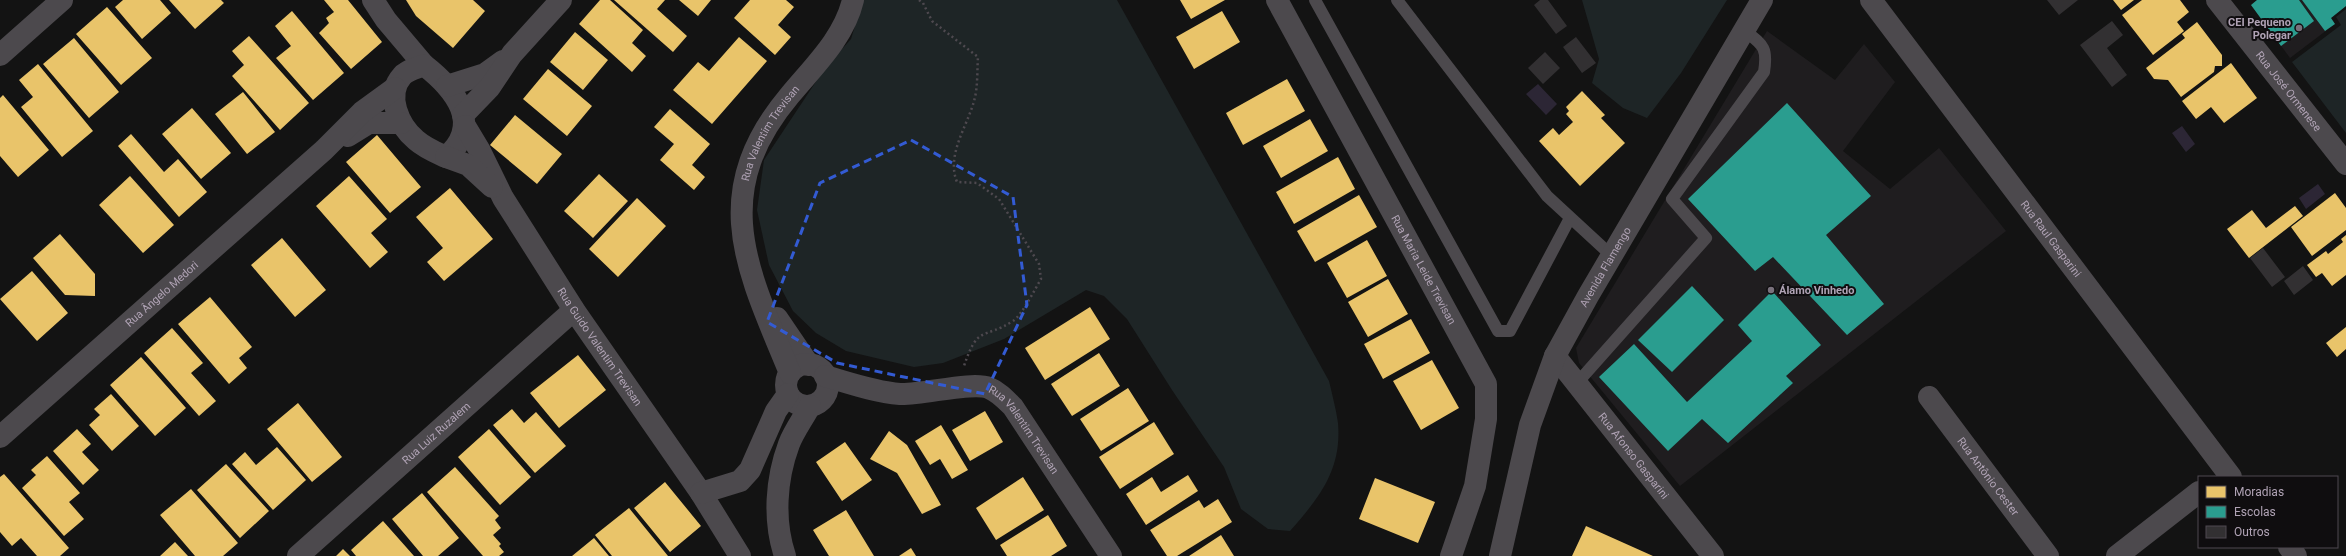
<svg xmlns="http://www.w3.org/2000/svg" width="2346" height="556" viewBox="0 0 2346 556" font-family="Roboto,sans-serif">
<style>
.built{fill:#1f1d1f}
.green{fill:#1e2526}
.water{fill:#2c2635}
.homes{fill:#e9c46a}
.schools{fill:#2a9d8f}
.building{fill:#323032}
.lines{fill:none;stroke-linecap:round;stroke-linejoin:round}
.path{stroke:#4e494f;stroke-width:2.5;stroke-dasharray:2 3;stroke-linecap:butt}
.service{stroke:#4c494d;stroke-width:12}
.minor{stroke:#4c494d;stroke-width:22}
.tertiary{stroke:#4c494d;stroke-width:22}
.marked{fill:none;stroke:#335bd3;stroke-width:3;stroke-dasharray:8 5;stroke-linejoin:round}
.poi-dot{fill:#79717c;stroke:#0f0d0f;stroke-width:1.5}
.labels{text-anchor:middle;stroke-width:4;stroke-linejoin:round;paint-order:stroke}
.poi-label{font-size:11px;font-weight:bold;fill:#b0a3b5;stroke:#0f0d0f;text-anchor:end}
.street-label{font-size:11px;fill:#b0a3b5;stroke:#0f0d0f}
</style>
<rect width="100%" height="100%" fill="#131313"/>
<path class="built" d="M2257 0H2346V6L2331 18 2335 24 2290 58 2251 5Z
M1767 31 1835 80 1864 44 1895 82 1843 151 1890 189 1939 148 2006 231 1680 486 1579 363 1576 348Z"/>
<path class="green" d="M863 0H1117L1329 381C1332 394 1336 409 1338 423 1342 470 1319 498 1290 531L1268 529 1241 509 1224 467 1172 390 1127 319 1104 296 1086 290 1004 339 943 363 914 367 846 351 816 333 793 311 769 265 757 210 764 160 825 68 851 39Z
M1582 0H1727L1681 73 1647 118 1623 108 1592 83 1599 59Z
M2346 9V133L2292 62 2341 25 2336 17Z"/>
<path class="water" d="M1538 84 1557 104 1546 115 1526 94Z
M2182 126 2195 144 2186 152 2172 133Z
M2318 184 2325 194 2306 209 2299 198Z"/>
<path class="homes" d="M123 0H160L171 13 142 39 115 7Z
M169 0H221L224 3 195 29Z
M324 0H348L382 42 351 69 319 33 329 23 326 18 334 12Z
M406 0H473L485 11 453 48 416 16Z
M600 0H610L643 30 632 43 646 56 632 72 579 24Z
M614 0H665L657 9 687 36 673 52Z
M679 0H711L698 16Z
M750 0H786L794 7 778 25 791 37 775 55 734 18Z
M1180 0H1225L1191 19Z
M2113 0H2134L2121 10Z
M2142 0H2180L2189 12 2177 22 2184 31 2153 55 2122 15Z
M107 7 152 58 121 85 76 34Z
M292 11 344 73 313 100 276 58 291 46 275 26Z
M1222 11 1240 42 1194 69 1176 37Z
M2197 22 2222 55V66H2215L2214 72 2181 97 2168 80 2154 79 2146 68 2185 38 2182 34Z
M575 32 608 60 583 90 550 62Z
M249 36 309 103 280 130 232 76 244 65 232 51Z
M739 37 767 61 712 124 673 90 698 62 709 71Z
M74 38 119 92 89 118 43 64Z
M2231 63 2257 98 2224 123 2211 107 2196 119 2182 101Z
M38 64 93 131 62 157 21 107 33 97 19 80Z
M548 69 592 106 567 136 523 99Z
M1287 79 1305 111 1243 145 1226 113Z
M1582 91 1605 115 1601 118 1625 143 1580 186 1539 141 1553 128 1559 135 1573 122 1566 114 1569 111 1566 107Z
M243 92 275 132 247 154 215 114Z
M3 95 49 150 18 177 0 156V98Z
M192 108 231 153 201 179 162 134Z
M670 109 710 144 692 165 705 177 694 190 660 160 674 144 654 127Z
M515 115 562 154 537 184 490 145Z
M1310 119 1328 151 1281 178 1263 146Z
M131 134 164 172 178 159 207 192 179 217 118 146Z
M377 135 421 187 390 213 346 162Z
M1338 157 1355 189 1294 224 1276 192Z
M599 174 628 201 593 238 564 211Z
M130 176 174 225 143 253 99 205Z
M349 176 387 219 371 233 388 252 370 268 316 206Z
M450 188 493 239 444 281 427 262 443 248 416 217Z
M2335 193 2346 208V230L2312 256 2291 227Z
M1359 195 1377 227 1315 262 1297 231Z
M637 198 666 226 618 277 589 249Z
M2295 206 2303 216 2249 258 2227 229 2252 210 2266 228Z
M60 234 95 274V296L65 295 33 258Z
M2346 235V275L2332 286 2322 273 2316 277 2307 265 2326 251 2328 254 2343 242 2341 239Z
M282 238 326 290 295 317 251 265Z
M1367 240 1387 276 1347 298 1327 263Z
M32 271 68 313 37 341 0 299Z
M1388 279 1408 314 1368 337 1348 302Z
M210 297 252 347 239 358 247 368 229 384 178 324Z
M1090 307 1110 339 1045 380 1025 348Z
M1411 319 1430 353 1383 379 1364 344Z
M2346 327V349L2337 357 2326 343Z
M172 328 203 363 191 373 216 401 199 416 144 353Z
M1099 353 1120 386 1072 416 1051 384Z
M578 355 606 390 559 428 530 393Z
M141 357 186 408 155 436 110 385Z
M1432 360 1459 408 1421 430 1393 381Z
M1128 388 1149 421 1101 451 1080 419Z
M111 394 139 426 112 451 89 425 100 415 94 409Z
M298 403 342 457 312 482 267 429Z
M512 409 524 423 536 412 566 446 535 473 493 425Z
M985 411 1003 442 970 461 952 430Z
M1154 422 1174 454 1120 489 1099 457Z
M941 425 968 470 952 479 940 459 930 465 915 441Z
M77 429 91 444 82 452 99 470 83 485 53 451Z
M489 429 531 477 500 505 458 457Z
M889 431 907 445 941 505 922 514 897 473 870 459Z
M845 442 872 480 842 501 816 462Z
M277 447 306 480 273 510 232 464 245 452 256 465Z
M47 456 80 493 69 502 84 519 64 536 22 488 36 475 31 470Z
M226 464 269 511 240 538 197 490Z
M455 467 499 516 495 520 501 528 493 535 501 544 499 546 504 552 499 556H483L427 492Z
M4 474 69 548 60 556H37L21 538 12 546 0 532V477Z
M1188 475 1198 491 1146 525 1126 494 1152 477 1161 492Z
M1023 477 1044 510 996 540 976 508Z
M1375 478 1435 502 1418 543 1359 519Z
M665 482 701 526 670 552 634 508Z
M191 489 238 543 223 556H195L160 515Z
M422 493 459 538 438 556H423L392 519Z
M1218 499 1232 522 1177 556H1167L1150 530 1199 500 1204 508Z
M629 508 668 556H612L595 535Z
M846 510 874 556H829L813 530Z
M1048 515 1067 546 1051 556H1007L1000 545Z
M383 521 414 556H356L351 550Z
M1586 526 1653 556H1572Z
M1221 535 1234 556H1189Z
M594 538 609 556H572Z
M175 542 188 556H160Z
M911 548 916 556H899Z
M343 549 350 556H336Z"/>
<path class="schools" d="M2257 0H2299L2314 21 2281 46 2251 5Z
M2302 0H2346V6L2331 18 2335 24 2325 31Z
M1787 103 1871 196 1826 235 1884 304 1847 335 1773 257 1755 271 1688 199Z
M1692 286 1724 320 1672 372 1638 340Z
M1772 291 1821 345 1786 376 1793 383 1728 443 1702 419 1668 451 1599 377 1634 344 1687 402 1752 341 1738 325Z"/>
<path class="building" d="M1540 0H1548L1567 26 1556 34 1534 5Z
M2047 0H2078L2059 15Z
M2112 21 2123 35 2107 48 2127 75 2112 87 2080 45Z
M1576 37 1596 63 1582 73 1563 47Z
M1545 52 1560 68 1543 84 1528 68Z
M2263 248 2285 277 2272 287 2250 258Z
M2303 266 2313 280 2294 295 2284 281Z"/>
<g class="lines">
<path class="path" d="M919 0 923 3 932 21 978 57C977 71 978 88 974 101 967 127 946 155 957 182L977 183 999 199 1039 264 1041 279C1035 289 1022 315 1013 321 983 340 978 324 964 366"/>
<path class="service" d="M1315 0 1498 331H1510L1570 218
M1397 0 1547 196 1612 256
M1578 382 1706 238 1672 199 1764 72C1768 47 1763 45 1744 30"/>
<g class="minor">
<path d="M373 0 386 20 424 65"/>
<path id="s1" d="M1277 0 1486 384V419L1475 486 1451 556"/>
<path id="s2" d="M1871 0 2231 477"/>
<path id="s3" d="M2217 0 2346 164"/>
<path d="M0 55 62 0"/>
<path d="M424 65C455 89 484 125 446 157 435 152 425 148 416 140 399 126 385 95 402 76 407 70 417 68 424 65Z"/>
<path d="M447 86 485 74 503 61"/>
<path d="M463 115 490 87 512 54 561 0"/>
<path id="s4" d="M465 126 480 151 503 198 574 310 701 493 740 556"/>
<path d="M348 136 369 123H401"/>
<path d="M446 157 468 165 492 187"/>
<path d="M777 318 809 365"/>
<path id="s5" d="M1555 356 1713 556"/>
<circle cx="807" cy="385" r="21"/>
<path id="s6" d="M790 373C747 269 707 194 790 95 814 66 844 38 853 0"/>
<path id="s7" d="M825 376C849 383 875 392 900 394 923 395 972 381 989 388 999 392 1006 400 1013 407L1111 556"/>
<path id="s8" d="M1929 397 2048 556"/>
<path id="s9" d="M0 437 324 150 362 112 395 88"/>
<path d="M701 493 740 481 750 470 776 411 788 394"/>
<path d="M2289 547 2296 556"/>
<path id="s10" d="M298 556 574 310"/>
<path d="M785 556C773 520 776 479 789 444 794 431 803 419 810 406"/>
<path d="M2117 556 2199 492"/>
</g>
<path class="tertiary" id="s11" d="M1500 556 1530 425 1555 356 1588 296 1762 0"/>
</g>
<path class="marked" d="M911 140 1013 197 1027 305 985 394 837 363 767 322 820 183Z"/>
<g class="poi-dot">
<circle cx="2299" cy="28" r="4"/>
<circle cx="1771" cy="290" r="4"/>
</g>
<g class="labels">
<g class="poi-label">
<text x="2291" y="26">CEI Pequeno<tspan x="2291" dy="13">Polegar</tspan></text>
<text x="1779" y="294" text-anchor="start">Álamo Vinhedo</text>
</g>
<g class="street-label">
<text dy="4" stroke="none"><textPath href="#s3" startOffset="116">Rua José Ormenese</textPath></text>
<text dy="4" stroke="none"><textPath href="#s6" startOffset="255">Rua Valentim Trevisan</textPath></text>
<text dy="4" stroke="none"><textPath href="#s2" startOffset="299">Rua Raul Gasparini</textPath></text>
<text dy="4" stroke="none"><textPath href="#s11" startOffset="310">Avenida Flamengo</textPath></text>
<text dy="4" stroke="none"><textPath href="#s1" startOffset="307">Rua Maria Leide Trevisan</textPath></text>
<text dy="4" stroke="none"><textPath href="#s9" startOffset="216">Rua Ângelo Medori</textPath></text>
<text dy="4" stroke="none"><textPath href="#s4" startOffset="259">Rua Guido Valentim Trevisan</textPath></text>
<text dy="4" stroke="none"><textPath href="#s7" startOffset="222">Rua Valentim Trevisan</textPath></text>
<text dy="4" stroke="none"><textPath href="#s10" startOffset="185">Rua Luiz Ruzalem</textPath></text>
<text dy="4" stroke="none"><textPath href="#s5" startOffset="127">Rua Afonso Gasparini</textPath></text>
<text dy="4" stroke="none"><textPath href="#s8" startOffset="99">Rua Antônio Cester</textPath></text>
</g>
</g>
<rect x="2198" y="476" width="140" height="72" fill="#0f0d0f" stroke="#4f4951"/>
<rect x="2206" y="486" width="20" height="12" fill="#e9c46a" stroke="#4f4951"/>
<text x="2234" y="496" font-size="12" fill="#b0a3b5">Moradias</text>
<rect x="2206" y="506" width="20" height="12" fill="#2a9d8f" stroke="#4f4951"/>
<text x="2234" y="516" font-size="12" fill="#b0a3b5">Escolas</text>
<rect x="2206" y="526" width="20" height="12" fill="#323032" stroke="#4f4951"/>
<text x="2234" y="536" font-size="12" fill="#b0a3b5">Outros</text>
</svg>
